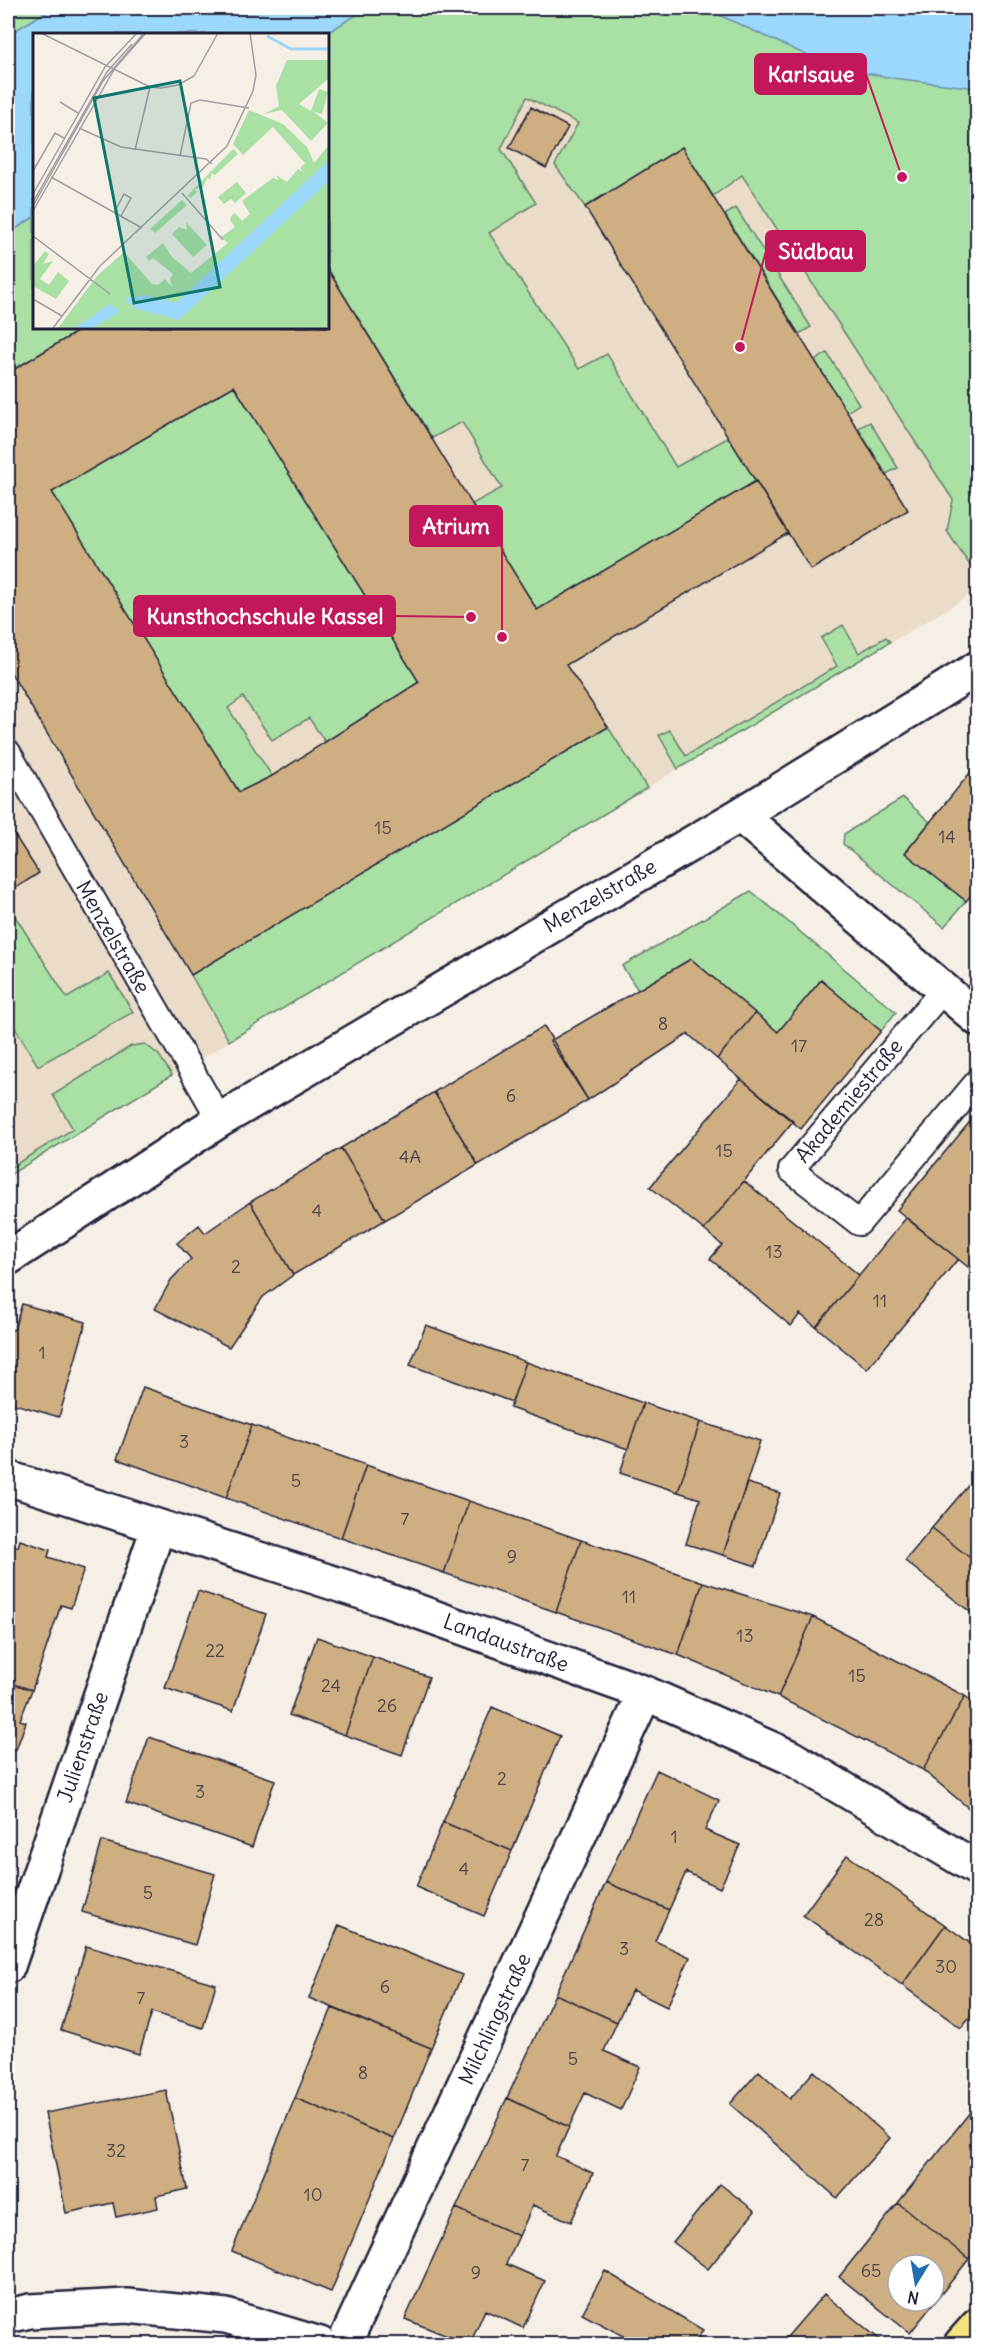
<svg xmlns="http://www.w3.org/2000/svg" width="985" height="2352" viewBox="0 0 985 2352" font-family="Delius,sans-serif">
<style>
.built{fill:#eadcc8}
.green{fill:#a9e0a4;stroke:#668170;stroke-width:1.5}
.water{fill:#9cd7fc;stroke:#6b8faf;stroke-width:1.5}
.building{fill:#cfaf82;stroke:#22223b;stroke-width:1.5;fill-rule:evenodd}
.lines{fill:none;stroke-linecap:round;stroke-linejoin:round}
.lane-casing{stroke:#22223b;stroke-width:28}
.street-casing{stroke:#22223b;stroke-width:38}
.primary-casing{stroke:#22223b;stroke-width:38}
.lane{stroke:#fff;stroke-width:24}
.street{stroke:#fff;stroke-width:33}
.primary{stroke:#f7e281;stroke-width:33}
.labels{text-anchor:middle;stroke-width:5;stroke-linejoin:round;paint-order:stroke}
.number-label{font-size:18px;fill:#4d454d}
.street-label{font-size:21px;fill:#22223b;stroke:#fff}
.inset-river{fill:none;stroke:#9cd7fc;stroke-width:3}
.inset-road{fill:none;stroke:#a19da2;stroke-width:1.5}
.view{fill:#0f766e;fill-opacity:0.15;stroke:#0f766e;stroke-width:3}
.inset-edge{fill:none;stroke:#22223b;stroke-width:3}
.leader{fill:none;stroke:#c2185b;stroke-width:2}
.callout-dot{fill:#c2185b;stroke:#fff;stroke-width:2}
.callout{fill:#c2185b;stroke:#c2185b;stroke-width:2}
.callout-label{font-size:22px;text-anchor:middle;font-weight:bold;fill:#fff}
</style>
<rect width="100%" height="100%" fill="#f5efe6"/>
<filter id="ink" filterUnits="userSpaceOnUse"><feTurbulence type="fractalNoise" baseFrequency=".0167" numOctaves="2"/><feDisplacementMap in="SourceGraphic" scale="12" xChannelSelector="R" yChannelSelector="G"/><feConvolveMatrix kernelMatrix="1 2 1 2 8 2 1 2 1" color-interpolation-filters="sRGB"/></filter>
<g filter="url(#ink)">
<path class="built" d="M523 49 977 207V591L678 769 8 1176V351L49 327H327V164Z"/>
<path class="green" d="M8 8H977V576L947 531 953 500 742 175 713 196 682 147 585 207 555 165 578 123 527 97 501 149 536 203 489 233 579 369 607 354 676 467 729 437 756 481 537 610 472 504 502 488 462 422 432 438 327 268V34H34V327H85L8 373Z
M736 208 811 327 799 334 725 215Z
M827 353 859 404 847 412 815 361Z
M234 386 419 682 325 742 309 718 272 740 243 697 228 708 272 776 239 792 52 492Z
M870 422 898 468 886 474 858 428Z
M843 625 859 653 886 637 890 642 678 769 659 735 670 730 686 756 837 666 821 638Z
M608 727 647 788 229 1041 191 975Z
M903 798 930 822 905 853 966 901 944 927 843 844 844 834Z
M751 891 896 1012 881 1031 821 980 778 1032 691 959 638 990 622 966Z
M8 905 67 998 109 973 133 1012 38 1066 8 1016Z
M145 1044 159 1055 172 1075 8 1176V1169L73 1129 53 1095 131 1046Z"/>
<path class="water" d="M52 8H368L325 34H34V217L8 234V35Z
M704 8H977V88L892 78 830 66Z"/>
<path class="building" d="M531 107 568 127 546 168 509 148Z
M682 147 908 510 811 570 585 207Z
M327 268 537 610 756 481 788 533 566 665 608 727 191 975 8 668V373L85 327H327ZM234 386 419 682 272 776 239 792 52 492Z
M978 763V888L966 901 905 853Z
M8 825 39 873 8 893Z
M691 959 755 1013 717 1059 688 1034 588 1100 550 1041Z
M821 980 881 1031 801 1129 717 1059 755 1013 778 1032Z
M544 1026 588 1100 478 1165 434 1092Z
M741 1079 793 1121 704 1230 650 1187Z
M434 1092 478 1165 385 1220 341 1148Z
M978 1112V1255L968 1267 897 1210Z
M341 1148 385 1220 293 1275 250 1202Z
M744 1181 859 1275 816 1327 800 1314 791 1326 710 1259 722 1245 704 1230Z
M250 1202 293 1275 263 1297 229 1347 155 1309 171 1280 191 1259 177 1243 199 1225 205 1233Z
M906 1218 958 1259 867 1369 816 1327Z
M22 1304 86 1322 59 1417 8 1402V1329L14 1330Z
M426 1325 526 1362 512 1402 410 1365Z
M526 1362 643 1403 628 1449 510 1408Z
M143 1387 252 1425 226 1498 117 1459Z
M643 1403 700 1422 678 1492 620 1473Z
M700 1422 760 1441 723 1555 686 1544 700 1499 678 1492Z
M252 1425 366 1465 341 1538 226 1498Z
M366 1465 469 1501 444 1573 341 1538Z
M978 1474V1564L932 1528Z
M747 1483 780 1493 756 1566 723 1555Z
M469 1501 581 1540 556 1612 444 1573Z
M932 1528 978 1564V1618L905 1561Z
M20 1540 50 1550 48 1557 84 1569 71 1608 61 1605 32 1690 8 1682V1543L18 1547Z
M581 1540 703 1582 678 1655 556 1612Z
M703 1582 813 1617 778 1697 678 1655Z
M198 1591 266 1614 233 1711 165 1688Z
M813 1617 965 1696 923 1770 778 1697Z
M317 1637 373 1657 345 1735 289 1715Z
M373 1657 429 1677 402 1755 345 1735Z
M8 1682 32 1690 20 1720 26 1722 16 1750 11 1748 8 1757Z
M965 1696 978 1706V1816L923 1770Z
M492 1707 560 1736 512 1851 443 1822Z
M149 1737 275 1780 252 1847 126 1803Z
M657 1770 719 1800 705 1830 740 1845 720 1888 686 1872 669 1910 606 1882Z
M443 1822 512 1851 484 1916 416 1887Z
M102 1841 215 1874 195 1945 82 1912Z
M847 1855 945 1925 902 1985 803 1915Z
M606 1882 669 1910 655 1941 690 1957 667 2007 632 1990 617 2022 555 1994Z
M339 1925 462 1975 431 2048 309 1998Z
M945 1925 978 1949V2006L961 2028 902 1985Z
M86 1946 216 1984 203 2028 152 2012 139 2054 61 2030Z
M555 1994 617 2022 604 2051 640 2067 621 2110 585 2093 569 2127 507 2098Z
M332 2008 431 2048 394 2139 295 2098Z
M759 2071 790 2099 814 2071 890 2138 837 2198 730 2104Z
M166 2090 187 2189 156 2196 158 2208 116 2217 113 2203 66 2213 45 2113Z
M295 2098 394 2139 331 2292 232 2251Z
M507 2098 569 2127 556 2156 593 2173 571 2222 533 2205 519 2236 456 2208Z
M974 2107 978 2110V2249L969 2259 898 2203Z
M720 2184 755 2211 708 2269 673 2242Z
M898 2203 969 2259 910 2333 839 2277ZM898 2265H934V2301H898Z
M456 2208 519 2236 506 2264 545 2281 523 2328 485 2310 470 2344H467L405 2319Z
M605 2271 703 2330 694 2344H638L582 2314Z
M824 2294 885 2344H781Z"/>
<g class="lines">
<defs>
<path id="lane" d="M8 752 220 1120
M943 990 791 1170 859 1223 978 1081"/>
<path id="street" d="M740 815 978 1019
M8 1258 220 1120 740 815 978 668
M8 1478 383 1599 645 1693 790 1757 978 1869
M8 1966 158 1528
M8 2316 30 2311 127 2306 226 2316 320 2344
M344 2344 645 1693"/>
<path id="primary" d="M961 2344 978 2325"/>
</defs>
<use href="#lane" class="lane-casing"/>
<use href="#street" class="street-casing"/>
<use href="#primary" class="primary-casing"/>
<use href="#lane" class="lane"/>
<use href="#street" class="street"/>
<use href="#primary" class="primary"/>
</g>
</g>
<g class="labels">
<g class="number-label">
<text x="383" y="834">15</text>
<text x="947" y="843">14</text>
<text x="663" y="1030">8</text>
<text x="799" y="1052">17</text>
<text x="511" y="1102">6</text>
<text x="724" y="1157">15</text>
<text x="410" y="1163">4A</text>
<text x="317" y="1217">4</text>
<text x="774" y="1258">13</text>
<text x="236" y="1273">2</text>
<text x="880" y="1307">11</text>
<text x="42" y="1359">1</text>
<text x="184" y="1448">3</text>
<text x="296" y="1487">5</text>
<text x="405" y="1525">7</text>
<text x="512" y="1563">9</text>
<text x="629" y="1603">11</text>
<text x="745" y="1642">13</text>
<text x="215" y="1657">22</text>
<text x="857" y="1682">15</text>
<text x="331" y="1692">24</text>
<text x="387" y="1712">26</text>
<text x="502" y="1785">2</text>
<text x="200" y="1798">3</text>
<text x="674" y="1843">1</text>
<text x="464" y="1875">4</text>
<text x="148" y="1899">5</text>
<text x="874" y="1926">28</text>
<text x="624" y="1955">3</text>
<text x="946" y="1973">30</text>
<text x="385" y="1993">6</text>
<text x="141" y="2004">7</text>
<text x="573" y="2065">5</text>
<text x="363" y="2079">8</text>
<text x="116" y="2157">32</text>
<text x="525" y="2171">7</text>
<text x="313" y="2201">10</text>
<text x="871" y="2277">65</text>
<text x="476" y="2279">9</text>
</g>
<g class="street-label">
<text transform="translate(600 896) rotate(-30)" y="7">Menzelstraße</text>
<text transform="translate(113 937) rotate(60)" y="7">Menzelstraße</text>
<text transform="translate(849 1101) rotate(-50)" y="7">Akademiestraße</text>
<text transform="translate(506 1643) rotate(20)" y="7">Landaustraße</text>
<text transform="translate(83 1747) rotate(-71)" y="7">Julienstraße</text>
<text transform="translate(495 2019) rotate(-65)" y="7">Milchlingstraße</text>
</g>
</g>
<g transform="translate(33 33)">
<rect width="296" height="296" fill="#f5efe6"/>
<path d="M254 27H295V46L266 71 278 78 286 56 295 59 289 81 281 79 295 90 278 108 249 77 231 81 246 73 243 53ZM216 77 250 91 274 114 281 130 295 113V295H25L64 243 91 219 119 251 125 252 132 246 139 254 137 245 140 241 120 225 116 228 113 224 130 210 139 224 158 240 195 210 188 204 202 194 197 187 199 182 202 180 209 188 217 181 209 168 240 145 246 147 243 142 254 149 265 136 271 140 267 135 272 130 240 94 210 122 200 111ZM200 116 205 121 182 142 179 140 177 146 174 145 170 154 162 156 164 159 158 165 154 163ZM204 149 213 160 202 170 198 166 191 171 185 164ZM149 167 154 172 122 200 117 196ZM153 189 174 212 160 224 139 201 146 194 154 197ZM12 218 16 221 10 231 20 228 7 246 16 252 25 239 36 248 23 266 0 253V233Z" fill="#a9e0a4"/>
<path d="M295 128V149L146 287 103 276 91 265 113 262 143 270ZM77 271 87 279 59 295H42Z" fill="#9cd7fc"/>
<path class="inset-river" d="M234 3 258 16H296"/>
<path class="inset-road" d="M8 0 117 54 128 55 145 52 161 43 185 0M27 69 45 80M46 95 88 114 173 126 179 131M102 117 117 54M147 123 158 70 167 67 216 75M0 138 22 100 31 105M18 144 109 195M149 160 190 207M0 161 72 34 104 0M0 169 74 39 99 11M0 173 70 48 111 0M0 178 82 35 113 0M81 180 91 161 98 165 88 183M0 203 77 261M0 266 29 283M20 295 67 233 194 113 220 58 223 42 217 0"/>
<path class="view" d="M147 48 187 254 101 270 61 65Z"/>
<rect width="296" height="296" class="inset-edge"/>
</g>
<path class="leader" d="M902 177L866 74M740 347L766 251M502 637L502 526M471 617L395 616"/>
<g class="callout-dot">
<circle cx="902" cy="177" r="6"/>
<circle cx="740" cy="347" r="6"/>
<circle cx="502" cy="637" r="6"/>
<circle cx="471" cy="617" r="6"/>
</g>
<g class="callout">
<rect x="755" y="54" width="111" height="40" rx="6"/>
<rect x="766" y="231" width="99" height="40" rx="6"/>
<rect x="410" y="506" width="92" height="40" rx="6"/>
<rect x="134" y="596" width="261" height="40" rx="6"/>
</g>
<g class="callout-label">
<text x="811" y="82">Karlsaue</text>
<text x="816" y="259">Südbau</text>
<text x="456" y="534">Atrium</text>
<text x="265" y="624">Kunsthochschule Kassel</text>
</g>
<rect width="985" height="2352" fill="none" stroke="#fff" stroke-width="30"/>
<rect x="15" y="15" width="955" height="2322" fill="none" stroke="#22223b" stroke-width="2" filter="url(#ink)"/>
<g transform="translate(916 2283) rotate(191)"><circle r="28" fill="#ffffff" stroke="#a7a7b1" stroke-width="1.5"/>
<path d="M0-4.5L10 22L0 15L-10 22Z" fill="#1f6fb2"/>
<text y="-9" font-size="16" font-weight="bold" text-anchor="middle" fill="#22223b">N</text>
</g>
</svg>
